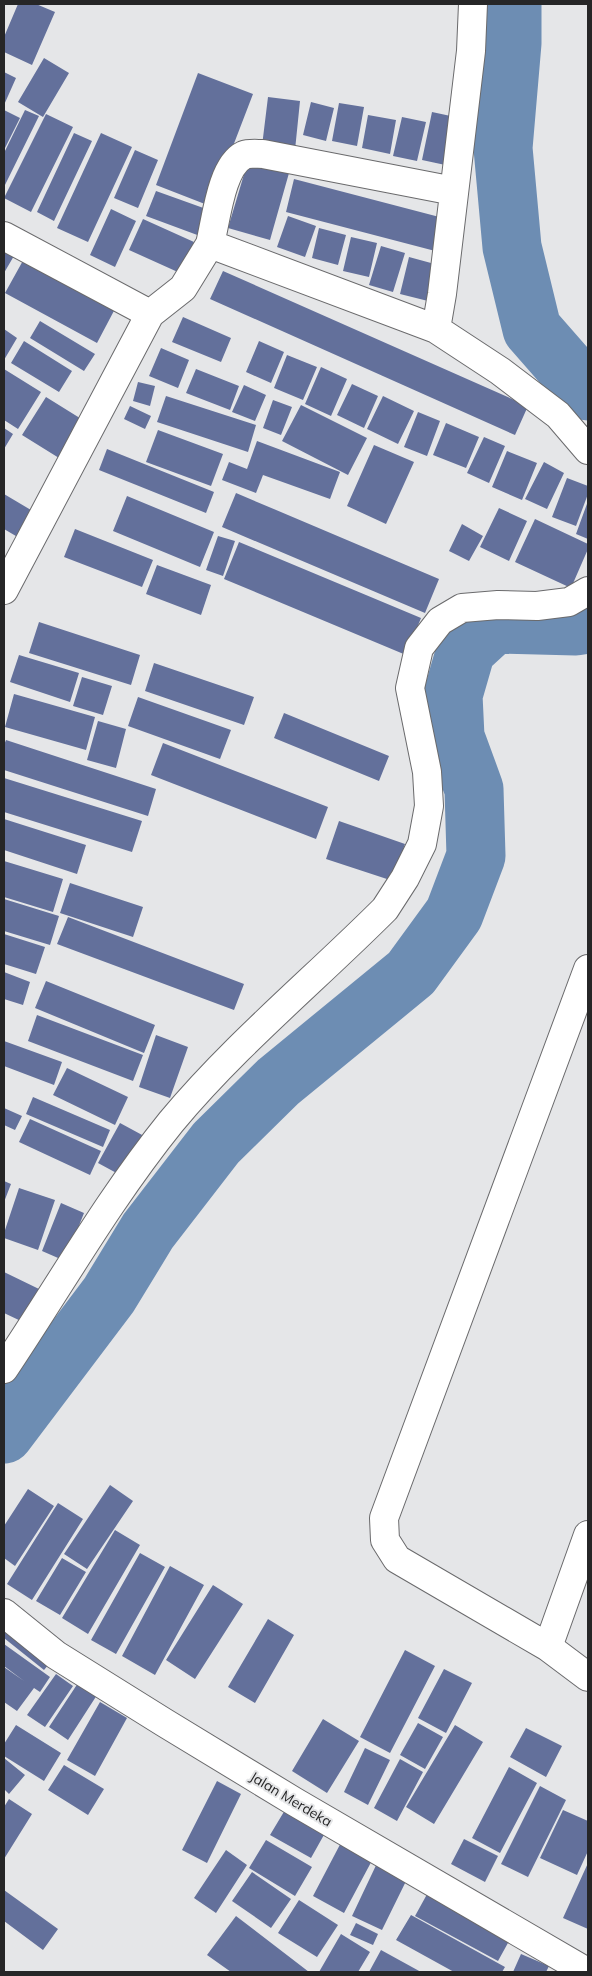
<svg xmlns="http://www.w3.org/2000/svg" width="592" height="1976" viewBox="0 0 592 1976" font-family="Mulish,sans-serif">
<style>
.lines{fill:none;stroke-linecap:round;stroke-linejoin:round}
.river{stroke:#6d8db3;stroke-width:59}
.building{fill:#63709b}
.minor-casing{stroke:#6a6a6c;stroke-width:30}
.minor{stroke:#fff;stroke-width:28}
.labels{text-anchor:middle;stroke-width:4;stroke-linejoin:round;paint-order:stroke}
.street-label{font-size:14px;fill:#262627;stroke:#e5e6e8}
</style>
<rect width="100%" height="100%" fill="#e5e6e8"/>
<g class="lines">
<path class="river" d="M512 4V43L503 148 512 247 532 329 567 369 588 391
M4 1434 109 1295 148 1231 216 1143 278 1082 411 973 454 914 476 856 474 789 455 737 453 695 466 650 494 624 576 626 588 624"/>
</g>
<path class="building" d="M18 4H36L55 12 32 65 4 52V37Z
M44 58 69 73 43 117 18 102Z
M4 72 16 78 4 105Z
M198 73 253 94 210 206 156 185Z
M268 97 300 101 295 150 262 146Z
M311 102 334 108 326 141 303 135Z
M339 103 364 107 357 146 332 141Z
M4 110 20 118 4 150Z
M25 110 39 116 4 187V153Z
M432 112 460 118 450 166 422 160Z
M46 114 73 127 31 212 4 198Z
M368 115 396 120 390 154 362 148Z
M402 117 426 122 417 161 393 156Z
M74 133 92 141 54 221 37 212Z
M101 133 132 147 88 242 57 228Z
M135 150 158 160 138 208 114 198Z
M248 161 289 173 270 240 228 228Z
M294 179 447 219 439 252 286 212Z
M156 191 209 210 200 236 146 216Z
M111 209 136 221 115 267 90 255Z
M288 216 316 226 305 257 277 247Z
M143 219 194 242 180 273 129 250Z
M319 228 346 235 338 265 312 258Z
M351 237 377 243 369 277 343 271Z
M4 240 18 249 4 273Z
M381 246 405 253 393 292 369 285Z
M25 257 116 307 97 343 5 293Z
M409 257 442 266 432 302 400 294Z
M223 271 528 406 515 435 210 299Z
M183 317 231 338 221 362 172 342Z
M40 321 95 354 84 371 30 338Z
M4 329 17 338 4 360Z
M24 341 72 371 59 392 11 363Z
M259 341 284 352 271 383 246 372Z
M161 348 189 360 178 388 149 376Z
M287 355 317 367 303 400 274 388Z
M321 367 347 379 331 416 305 404Z
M4 369 41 392 18 429 4 420Z
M196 369 239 386 230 410 186 393Z
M138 382 155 386 150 406 133 401Z
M352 384 378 396 364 428 337 415Z
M244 385 266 395 255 421 232 412Z
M166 396 256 425 248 452 157 422Z
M383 396 414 411 398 444 367 429Z
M46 397 83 420 59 458 22 435Z
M273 400 292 407 281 435 263 428Z
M301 405 367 438 348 475 282 441Z
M130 406 151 416 145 429 124 419Z
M418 412 440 421 427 456 404 447Z
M446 423 479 437 466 468 433 455Z
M4 428 13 434 4 449Z
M158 430 223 454 211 486 146 462Z
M484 437 505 446 489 483 467 473Z
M257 441 340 472 330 499 263 475 256 493 222 480 229 462 247 469Z
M374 445 414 462 386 524 347 506Z
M107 449 214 492 206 513 99 470Z
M507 451 537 463 522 500 492 487Z
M544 462 564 473 547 509 525 499Z
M567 478 588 486V494L576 526 552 517Z
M236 493 439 579 425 613 222 527Z
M4 494 36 513 21 539 4 529Z
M127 496 214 532 200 567 113 531Z
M588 501V539L576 534Z
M499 508 527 521 509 561 480 547Z
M535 519 588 544V549L571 588 515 562Z
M462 524 483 536 469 561 449 551Z
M75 529 153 560 142 587 64 557Z
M218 536 235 541 223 576 206 570Z
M239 542 421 618 406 655 224 579Z
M157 565 211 585 201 615 146 594Z
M39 622 140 655 131 685 29 653Z
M19 655 79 673 70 702 10 682Z
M154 663 254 697 244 725 145 691Z
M82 677 112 686 103 715 73 706Z
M14 694 95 717 86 750 5 727Z
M138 697 231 730 220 759 128 726Z
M284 713 389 756 379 781 274 738Z
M98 721 126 729 116 768 87 760Z
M6 740 156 789 148 816 4 770V745Z
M163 743 328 807 316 839 151 775Z
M4 778 142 821 132 852 4 812Z
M4 819 86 845 77 874 4 850Z
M339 821 405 844 393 881 326 859Z
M4 861 63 879 53 912 4 897Z
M70 883 143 907 133 937 60 913Z
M4 899 59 916 50 945 4 931Z
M68 917 244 984 234 1010 57 944Z
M4 934 45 947 36 974 4 964Z
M4 972 30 982 23 1005 4 999Z
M46 981 155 1025 144 1053 35 1008Z
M37 1015 143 1055 133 1081 28 1041Z
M156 1035 188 1047 170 1098 139 1087Z
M4 1041 62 1062 54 1085 4 1066Z
M67 1068 128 1097 115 1125 53 1095Z
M33 1097 110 1130 103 1147 26 1114Z
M4 1108 22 1116 15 1130 4 1125Z
M30 1119 101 1151 90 1175 19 1142Z
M120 1123 144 1136 122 1176 98 1163Z
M4 1181 11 1184 4 1202Z
M19 1188 55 1200 38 1250 4 1238V1233Z
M61 1203 84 1213 65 1261 42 1251Z
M4 1272 39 1289 23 1322 4 1313Z
M110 1485 133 1501 87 1569 64 1554Z
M28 1489 54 1506 15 1566 4 1558V1526Z
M58 1503 83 1519 32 1600 7 1584Z
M115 1530 140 1545 88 1634 62 1618Z
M140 1553 165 1567 116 1654 91 1640Z
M62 1558 86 1572 60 1615 36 1601Z
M170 1566 204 1585 155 1675 122 1656Z
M213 1585 243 1604 195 1679 166 1660Z
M268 1619 294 1635 255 1703 228 1687Z
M11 1625 53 1659 44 1670 4 1638V1634Z
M4 1644 50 1677 40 1692 34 1688 17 1711 4 1702V1667L24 1681 4 1666Z
M405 1650 435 1666 390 1753 360 1737Z
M444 1669 472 1683 446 1733 418 1718Z
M56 1674 73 1686 45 1727 27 1715Z
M78 1683 97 1695 68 1740 49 1727Z
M100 1702 127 1718 95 1776 67 1760Z
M323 1719 359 1741 327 1793 292 1771Z
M418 1723 443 1737 425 1769 400 1755Z
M16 1725 61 1753 44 1781 4 1756V1744Z
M455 1725 483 1742 434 1824 406 1807Z
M526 1728 562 1746 546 1777 510 1757Z
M365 1748 390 1760 368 1805 344 1792Z
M4 1758 25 1775 9 1794 4 1789Z
M400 1759 423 1772 397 1821 374 1808Z
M64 1765 104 1789 88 1815 48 1790Z
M509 1767 537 1783 500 1853 472 1838Z
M217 1781 241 1794 207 1863 182 1850Z
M540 1786 566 1800 528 1877 501 1864Z
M9 1799 32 1814 4 1859V1807Z
M285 1810 325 1833 311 1858 270 1835Z
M563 1810 588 1821V1851L577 1875 540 1858Z
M345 1835 376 1853 344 1913 313 1896Z
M464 1839 498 1856 485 1882 451 1864Z
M266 1840 312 1867 295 1896 249 1868Z
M226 1850 247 1865 216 1913 194 1898Z
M379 1859 410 1873 382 1930 352 1916Z
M588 1863V1929L563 1918Z
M252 1872 291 1899 271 1928 232 1901Z
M431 1887 514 1932 498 1961 415 1916Z
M4 1890 58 1929 43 1950 4 1921Z
M299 1900 338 1925 317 1957 278 1933Z
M411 1915 505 1967 502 1972H454L396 1940Z
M236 1916 309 1972H231L207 1955Z
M356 1923 378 1934 373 1945 350 1935Z
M341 1934 370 1952 358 1972H319Z
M381 1950 421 1972H369Z
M521 1954 549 1966 546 1972H513Z"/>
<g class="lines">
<defs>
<path id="minor" d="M473 4 471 51 442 294 436 329 500 371 558 415 588 450
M4 236 150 314
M210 244C216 221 221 166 244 155 249 153 257 154 263 154L454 191
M4 590 150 314 183 288 210 244 436 329
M588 969 384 1518 385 1540 397 1559 548 1647 588 1677
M4 1369C59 1287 108 1200 171 1122 235 1045 314 980 385 909L405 878 422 844 429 806 427 772 410 688 419 648 440 621 462 608 498 605 537 606 569 602 588 591
M4 1613 56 1655 165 1723 295 1802 587 1972
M548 1647 588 1535"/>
</defs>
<use href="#minor" class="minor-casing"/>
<use href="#minor" class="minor"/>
</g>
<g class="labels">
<g class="street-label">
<text transform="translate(291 1799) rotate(31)" y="5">Jalan Merdeka</text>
</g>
</g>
<rect width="592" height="1976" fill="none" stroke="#262627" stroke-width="10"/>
</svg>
